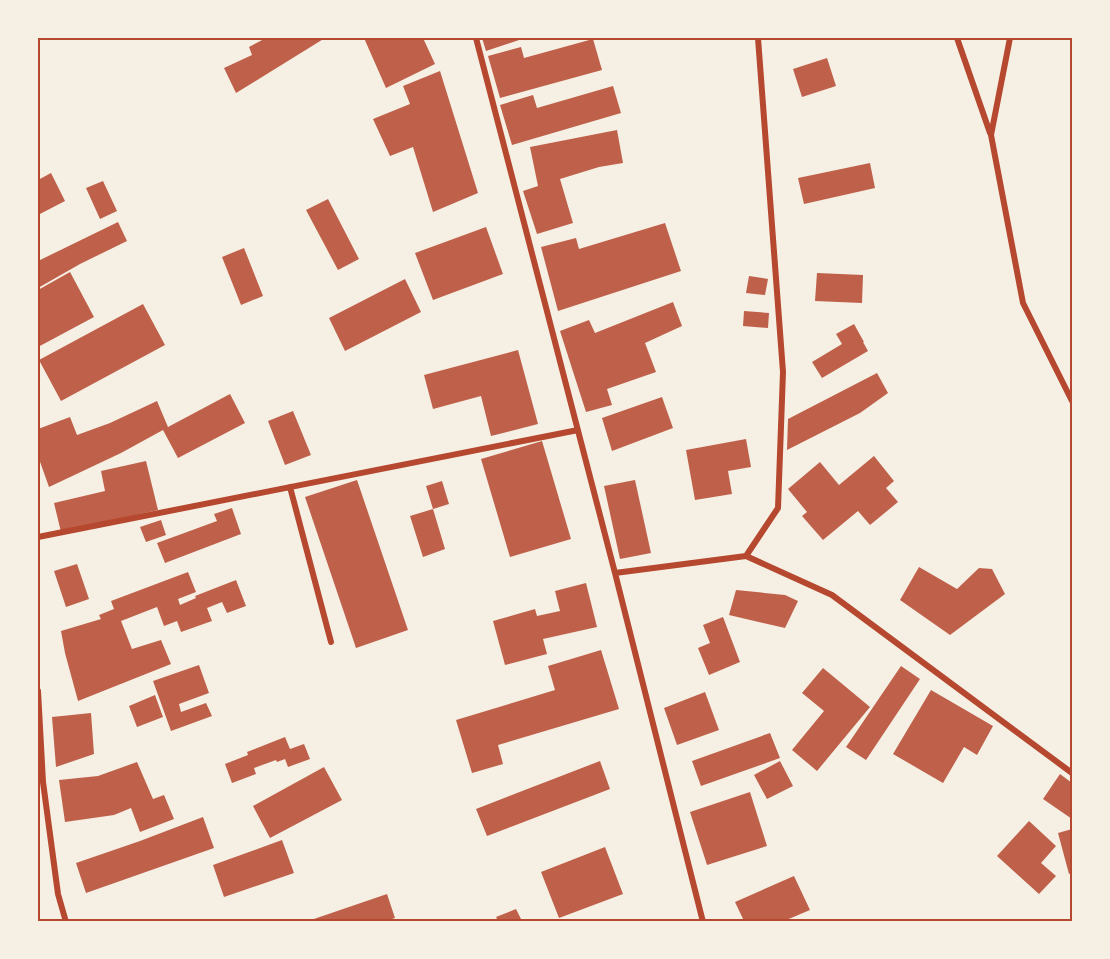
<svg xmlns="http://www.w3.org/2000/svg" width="1110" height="959" viewBox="0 0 1110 959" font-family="Commissioner,sans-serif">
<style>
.building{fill:#bf614a}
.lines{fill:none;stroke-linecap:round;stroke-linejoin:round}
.minor{stroke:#b5482f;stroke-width:6}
.neatline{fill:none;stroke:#b5482f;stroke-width:2}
</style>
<rect width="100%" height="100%" fill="#f6efe4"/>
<path class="building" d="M266 38H325L236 93 224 68 252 55 249 47Z
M364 38H423L435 64 386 88Z
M482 38H525L486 51Z
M593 39 602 70 500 98 488 56 521 47 524 58Z
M827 58 836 86 802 97 793 69Z
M440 71 478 193 433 212 413 147 390 156 373 119 410 104 403 86Z
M613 86 621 113 512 145 500 105 533 95 537 108Z
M617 130 623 163 599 167 560 179 573 223 537 234 523 191 538 186 530 147Z
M870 163 875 188 804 204 798 178Z
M51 173 65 201 38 215V180Z
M103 181 117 211 100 219 86 188Z
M328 199 359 259 338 270 306 210Z
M118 222 127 241 80 264 38 288V261Z
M665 223 681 271 558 311 541 247 576 238 579 249Z
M486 227 503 274 433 300 415 253Z
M244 248 263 296 241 305 222 257Z
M70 272 94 317 38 347V290Z
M817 273 863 275 862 303 815 301Z
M749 276 768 279 765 295 746 293Z
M405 279 421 312 345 351 329 318Z
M673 302 682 326 645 343 656 372 607 389 612 405 586 412 560 331 589 320 595 333Z
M143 304 165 345 61 401 39 360Z
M744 311 769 313 768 328 743 326Z
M854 324 864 342H863L868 351 822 378 812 362 842 344 836 334Z
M518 350 538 424 491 436 481 396 433 409 424 375Z
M877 373 888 393 860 413 787 450 788 419Z
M230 394 245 423 178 458 163 430 121 453 49 487 38 456V429L70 417 77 435 110 423 157 401 168 427Z
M662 397 673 428 612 451 602 418Z
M293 411 311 455 285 465 268 421Z
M746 439 751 467 728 471 732 494 695 500 686 450Z
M542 441 571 539 510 557 481 459Z
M874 456 894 481 886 488 898 502 870 525 858 511 823 540 802 516 807 512 788 489 820 462 839 485Z
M146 461 158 510 61 532 54 503 105 491 101 471Z
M357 480 408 630 356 648 305 497Z
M635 480 651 553 620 559 604 486Z
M442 481 449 504 433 509 426 486Z
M232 508 241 534 165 563 157 543 217 521 214 514Z
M433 509 445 549 423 557 410 516Z
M161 520 166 535 146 542 140 527Z
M77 564 89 599 66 607 54 571Z
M919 567 957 589 979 568 992 569 1005 594 950 635 900 600Z
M188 572 196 592 178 599 180 605 196 598 195 596 236 580 246 606 227 613 222 602 207 608 212 621 181 632 177 621 164 626 157 607 121 621 132 649 161 640 171 664 78 701 65 653 61 631 101 619 99 615 114 609 111 601Z
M586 583 597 627 543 639 547 654 505 665 493 621 535 609 537 616 560 611 555 591Z
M736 590 785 595 798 601 785 628 729 615Z
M723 617 740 662 709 675 698 648 710 643 703 625Z
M601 650 619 709 498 745 503 764 472 773 456 720 555 690 548 666Z
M199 665 209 693 179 704 181 712 206 703 212 716 171 731 153 681Z
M901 666 920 679 866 760 846 747Z
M823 668 870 707 817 771 792 750 824 711 802 693Z
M931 690 993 726 977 755 964 747 943 783 893 754Z
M705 692 719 730 677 745 664 708Z
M155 695 163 717 137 727 129 706Z
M91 713 94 754 56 767 52 717Z
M770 733 780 758 701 786 692 761Z
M285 737 290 749 304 744 310 759 288 767 285 759 277 762 276 760 254 768 256 774 232 783 225 764 248 755 247 752Z
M600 761 610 789 487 836 476 809Z
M780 761 793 786 767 799 754 775Z
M137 762 153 799 164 795 174 819 140 832 131 808 114 815 65 822 59 780 98 776Z
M324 767 342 800 270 838 253 806Z
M1060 774 1072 783V819L1043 799Z
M750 792 767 846 707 865 690 812Z
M203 817 214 848 86 893 76 863 140 841Z
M1029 821 1056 846 1041 863 1056 876 1039 894 997 856Z
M1072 829V873L1069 874 1058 833Z
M282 840 294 873 224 897 213 865Z
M605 847 623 894 559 918 541 872Z
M794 876 810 910 784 921H744L735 902Z
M387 894 395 918 386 921H308Z
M516 909 522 921H498L496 917Z"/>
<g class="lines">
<path class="minor" d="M476 38 615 573 703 922
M957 38 990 133
M1010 38 991 135 1023 303 1072 401
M290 487 331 642
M38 537 578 430
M746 556 778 508 783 372 758 38
M615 573 746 556 832 595 1072 773
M38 691 43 782 58 894 66 922"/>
</g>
<rect width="1110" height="959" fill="none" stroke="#f6efe4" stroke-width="78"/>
<rect x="39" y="39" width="1032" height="881" class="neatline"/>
</svg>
